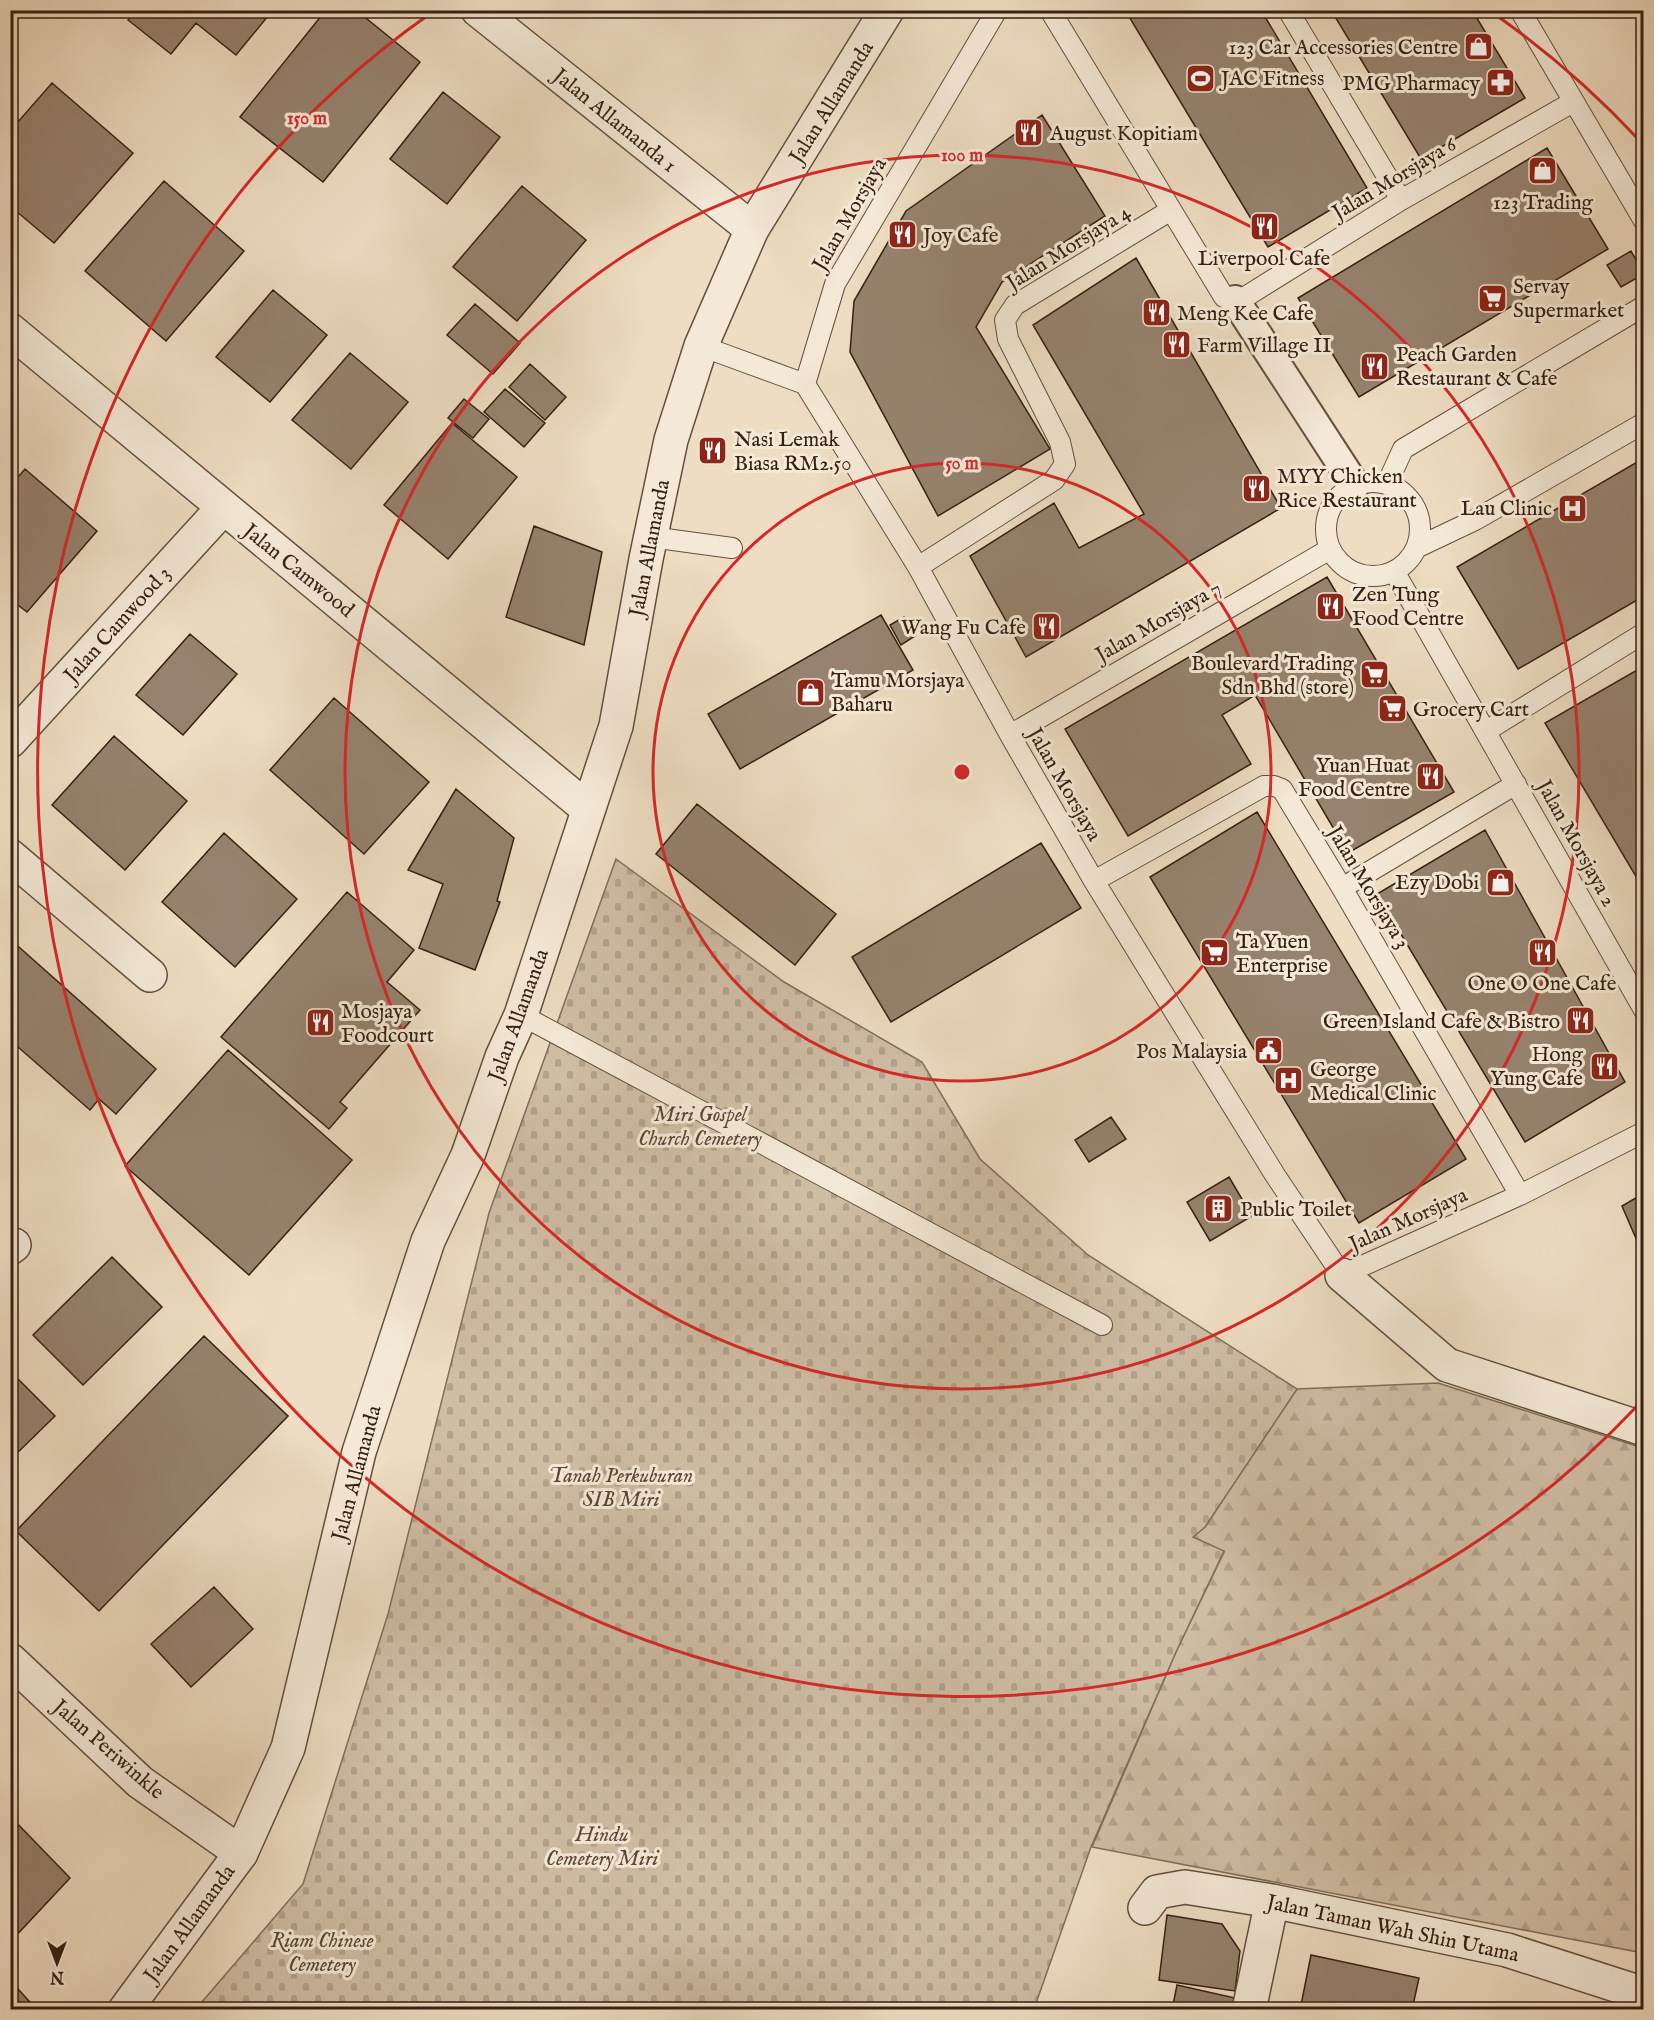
<svg xmlns="http://www.w3.org/2000/svg" width="1654" height="2020" viewBox="0 0 1654 2020" font-family="'IM FELL English',serif">
<style>
.forest{fill:url(#forest-firs);stroke:#826e5b;stroke-width:1.5}
.cemetery{fill:url(#cemetery-stones);stroke:#826e5b;stroke-width:1.5}
.building{fill:#96826e;stroke:#362012;stroke-width:1.5}
.lines{fill:none;stroke-linecap:round;stroke-linejoin:round}
.service-casing{stroke:#644f3e;stroke-width:22}
.pedestrian-casing{stroke:#644f3e;stroke-width:32}
.minor-casing{stroke:#644f3e;stroke-width:36}
.tertiary-casing{stroke:#644f3e;stroke-width:36}
.service{stroke:#f4e9d7;stroke-width:20}
.pedestrian{stroke:#f4e9d7;stroke-width:28}
.minor{stroke:#f4e9d7;stroke-width:33}
.tertiary{stroke:#f4e9d7;stroke-width:33}
.ring{fill:none;stroke:#d62828;stroke-width:3}
.labels{text-anchor:middle;stroke-width:6;stroke-linejoin:round;paint-order:stroke}
.poi-label{font-size:21px;fill:#362012;stroke:#f4e9d7;text-anchor:start}
.street-label{font-size:21px;fill:#362012;stroke:#f4e9d7}
.park-label{font-size:21px;font-style:italic;fill:#5c4736;stroke:#f4e9d7}
.centre{fill:#d62828;stroke:#f4e9d7;stroke-width:3}
.ring-label{font-size:18px;text-anchor:middle;font-weight:bold;fill:#d62828;stroke:#f4e9d7;stroke-width:6;stroke-linejoin:round;paint-order:stroke}
</style>
<defs>
<pattern id="forest-firs" width="22" height="20" patternUnits="userSpaceOnUse" patternTransform="scale(1.5)"><rect width="22" height="20" fill="#cfbda4"/><path d="M5 1l3.5 6h-7zM16 11l3.5 6h-7z" fill="#b2a28c"/></pattern>
<pattern id="cemetery-stones" width="16" height="16" patternUnits="userSpaceOnUse" patternTransform="scale(1.5)"><rect width="16" height="16" fill="#cfbda4"/><path d="M2 7V4a2 2 0 0 1 4 0v3zM10 15v-3a2 2 0 0 1 4 0v3z" fill="#b2a28c"/></pattern>
</defs>
<rect width="100%" height="100%" fill="#eeddc2"/>
<filter id="stains"><feTurbulence type="fractalNoise" baseFrequency=".00333" numOctaves="4"/><feColorMatrix values="0 0 0 0 .2 0 0 0 0 .09 0 0 0 0 .02 0 0 0 .5 -.17"/></filter>
<radialGradient id="worn" r=".72"><stop offset=".6" stop-color="#630" stop-opacity="0"/><stop offset="1" stop-color="#630" stop-opacity=".3"/></radialGradient>
<path class="forest" d="M1438 1383 1643 1448V1953L1092 1847 1176 1652 1224 1552 1193 1537 1205 1527 1297 1389Z"/>
<path class="cemetery" d="M616 859 784 982 922 1062 980 1159 1088 1255 1297 1389 1205 1527 1193 1537 1224 1551 1176 1652 1091 1847 1034 2009 195 2010 303 1884 388 1614 489 1213Z"/>
<path class="building" d="M136 10H273L236 55 196 23 171 54 128 20Z
M326 10H356L420 62 323 182 240 117Z
M1125 10H1261L1367 188 1268 247Z
M1331 10H1472L1525 98 1421 159Z
M52 83 133 153 54 243 10 206V131Z
M443 92 500 137 447 204 390 159Z
M1042 115 1105 216 1002 282 976 327 1050 449 938 516 850 352 854 301 906 211Z
M1547 148 1608 249 1359 397 1298 298Z
M164 181 244 251 166 341 85 271Z
M522 186 586 240 517 321 453 267Z
M1631 251 1644 274 1621 287 1607 265Z
M1136 258 1281 508 1026 657 970 556 1054 503 1079 548 1144 514 1033 325Z
M273 290 327 335 270 402 216 357Z
M475 304 520 343 493 374 447 335Z
M350 353 408 402 351 469 292 420Z
M530 364 566 397 545 420 509 387Z
M505 389 545 423 524 447 484 412Z
M464 399 489 419 473 438 448 418Z
M452 423 517 477 448 559 384 505Z
M1644 458V596L1518 669 1457 567Z
M25 469 97 531 27 612 10 599V486Z
M534 526 602 552 584 645 506 617Z
M1327 577 1454 792 1348 853 1255 695 1222 715 1251 764 1128 836 1065 729Z
M881 615 913 670 740 769 708 714Z
M904 617 915 636 901 645 890 625Z
M190 634 237 674 183 735 136 695Z
M1644 666V890L1545 723Z
M334 698 429 782 364 854 270 770Z
M114 736 187 801 125 870 52 805Z
M456 789 514 838 497 901 500 902 475 970 419 948 443 884 408 870Z
M697 804 836 914 795 965 656 854Z
M1257 812 1466 1159 1359 1223 1150 877Z
M1485 830 1625 1082 1525 1142 1377 894Z
M224 833 297 899 235 967 162 902Z
M1041 843 1081 908 891 1022 852 957Z
M347 892 414 950 387 982 420 1010 340 1102 347 1108 329 1129 221 1037Z
M10 939 156 1069 116 1114 99 1099 90 1110 10 1040Z
M228 1050 352 1160 249 1275 125 1166Z
M1111 1117 1126 1139 1089 1162 1075 1140Z
M1229 1177 1252 1216 1210 1241 1187 1202Z
M1644 1193V1241L1638 1243 1622 1206Z
M112 1257 162 1307 83 1385 33 1335Z
M204 1336 288 1416 99 1611 16 1531Z
M10 1371 55 1416 10 1460Z
M214 1587 253 1629 191 1687 151 1644Z
M10 1816 70 1878 10 1942Z
M1167 1915 1222 1924 1240 1951 1235 1991 1159 1980Z
M1311 1955 1419 1978 1412 2010H1300Z
M10 1980 37 2010H10Z
M1177 1985 1235 1998 1233 2010H1172Z"/>
<g class="lines">
<defs>
<path id="service" d="M997 10 835 284 805 384 918 567 1010 735 1094 881 1275 1175 1342 1275 1520 1195 1644 1132
M1050 10 1224 297 1235 300 1242 299 1401 200 1573 102
M1288 10 1401 200
M1520 10 1644 221
M701 346 805 384
M1326 529a47 47 0 1 1 94 0a47 47 0 1 1-94 0Z
M1387 484 1403 449 1644 306
M651 537 732 548
M1416 548 1475 520 1644 423
M918 567 1054 480 1065 464 1060 442 1008 339 1005 320 1015 305 1171 210
M1394 571 1644 1010
M1486 731 1644 633
M1010 735 1330 549
M1094 881 1264 786H1274L1282 789 1342 888 1520 1195
M1342 888 1516 784
M521 1015 1102 1325"/>
<path id="pedestrian" d="M1235 300 1355 485"/>
<path id="minor" d="M478 10 752 229
M10 330 588 809
M10 741 223 508
M10 856 150 975
M10 1248 14 1245
M1342 1275 1447 1365 1644 1429
M10 1660 140 1782 241 1853
M1145 1908 1157 1892 1185 1887 1272 1901 1507 1950 1644 1994
M1249 2010 1272 1901"/>
<path id="tertiary" d="M125 2010 241 1853 288 1748 359 1452 428 1241 468 1155 502 1057 521 1015 616 726 646 559 671 440 701 346 752 229 887 10"/>
</defs>
<use href="#service" class="service-casing"/>
<use href="#pedestrian" class="pedestrian-casing"/>
<use href="#minor" class="minor-casing"/>
<use href="#tertiary" class="tertiary-casing"/>
<use href="#service" class="service"/>
<use href="#pedestrian" class="pedestrian"/>
<use href="#minor" class="minor"/>
<use href="#tertiary" class="tertiary"/>
</g>
<g class="ring">
<circle cx="962" cy="772" r="309"/>
<circle cx="962" cy="772" r="617"/>
<path d="M1639 1404A926 926 0 1 1 431 13M1493 13A926 926 0 0 1 1639 140"/>
</g>
<defs>
<symbol id="shop-square" viewBox="-11 -11 22 22"><rect x="-9" y="-9" width="18" height="18" rx="4" fill="#8f2418" stroke="#f4e9d7"/><path d="M-5-2.5h2.3a2.7 3.5 0 0 1 5.4 0H5L5.5 6h-11ZM-1.5-2.5h3a1.5 2.3 0 0 0-3 0Z" fill="#fff"/></symbol>
<symbol id="stadium-square" viewBox="-11 -11 22 22"><rect x="-9" y="-9" width="18" height="18" rx="4" fill="#8f2418" stroke="#f4e9d7"/><path d="M0-5a6.5 5 0 1 0 0 10a6.5 5 0 1 0 0-10ZM-3.5-1.8h7v3.6h-7Z" fill="#fff"/></symbol>
<symbol id="pharmacy-square" viewBox="-11 -11 22 22"><rect x="-9" y="-9" width="18" height="18" rx="4" fill="#8f2418" stroke="#f4e9d7"/><path d="M-2-6h4v4h4v4h-4v4h-4v-4h-4v-4h4Z" fill="#fff"/></symbol>
<symbol id="restaurant-square" viewBox="-11 -11 22 22"><rect x="-9" y="-9" width="18" height="18" rx="4" fill="#8f2418" stroke="#f4e9d7"/><path d="M-5-6h1v4h1v-4h1v4h1v-4h1v5L-1.5 .5V6h-2V.5L-5-1ZM5-6V6H3V1.5H1.5Q1.5-4 5-6Z" fill="#fff"/></symbol>
<symbol id="supermarket-square" viewBox="-11 -11 22 22"><rect x="-9" y="-9" width="18" height="18" rx="4" fill="#8f2418" stroke="#f4e9d7"/><path d="M-6-5.5h2.5l.6 2H6L4.5 2H-2.5L-4.4-4H-6ZM-1.5 3.2a1.3 1.3 0 1 0 .1 0ZM3 3.2a1.3 1.3 0 1 0 .1 0Z" fill="#fff"/></symbol>
<symbol id="hospital-square" viewBox="-11 -11 22 22"><rect x="-9" y="-9" width="18" height="18" rx="4" fill="#8f2418" stroke="#f4e9d7"/><path d="M-5-5h3v3.5h4V-5h3V5h-3V1.5h-4V5h-3Z" fill="#fff"/></symbol>
<symbol id="civic-square" viewBox="-11 -11 22 22"><rect x="-9" y="-9" width="18" height="18" rx="4" fill="#8f2418" stroke="#f4e9d7"/><path d="M-.6-6.5H3V-4.5H.6V-3L4-1V1h2V6H-6V1h2V-1L-.6-3ZM-1.2 2.5V6h2.4V2.5Z" fill="#fff"/></symbol>
<symbol id="building-square" viewBox="-11 -11 22 22"><rect x="-9" y="-9" width="18" height="18" rx="4" fill="#8f2418" stroke="#f4e9d7"/><path d="M-4-6H4V6H1V3H-1V6H-4ZM-2.5-4.3h1.7v1.8h-1.7ZM.8-4.3h1.7v1.8H.8ZM-2.5-1h1.7V.8h-1.7ZM.8-1h1.7V.8H.8Z" fill="#fff"/></symbol>
</defs>
<g fill-rule="evenodd">
<use href="#shop-square" x="1462" y="30" width="33" height="33"/>
<use href="#stadium-square" x="1184" y="62" width="33" height="33"/>
<use href="#pharmacy-square" x="1484" y="66" width="33" height="33"/>
<use href="#restaurant-square" x="1012" y="116" width="33" height="33"/>
<use href="#shop-square" x="1526" y="154" width="33" height="33"/>
<use href="#restaurant-square" x="1248" y="210" width="33" height="33"/>
<use href="#restaurant-square" x="886" y="218" width="33" height="33"/>
<use href="#supermarket-square" x="1476" y="282" width="33" height="33"/>
<use href="#restaurant-square" x="1140" y="296" width="33" height="33"/>
<use href="#restaurant-square" x="1160" y="328" width="33" height="33"/>
<use href="#restaurant-square" x="1358" y="350" width="33" height="33"/>
<use href="#restaurant-square" x="696" y="434" width="33" height="33"/>
<use href="#restaurant-square" x="1240" y="472" width="33" height="33"/>
<use href="#hospital-square" x="1556" y="492" width="33" height="33"/>
<use href="#restaurant-square" x="1314" y="590" width="33" height="33"/>
<use href="#restaurant-square" x="1030" y="610" width="33" height="33"/>
<use href="#supermarket-square" x="1358" y="658" width="33" height="33"/>
<use href="#shop-square" x="794" y="676" width="33" height="33"/>
<use href="#supermarket-square" x="1376" y="692" width="33" height="33"/>
<use href="#restaurant-square" x="1414" y="760" width="33" height="33"/>
<use href="#shop-square" x="1484" y="866" width="33" height="33"/>
<use href="#restaurant-square" x="1526" y="936" width="33" height="33"/>
<use href="#supermarket-square" x="1198" y="936" width="33" height="33"/>
<use href="#restaurant-square" x="1564" y="1004" width="33" height="33"/>
<use href="#restaurant-square" x="304" y="1006" width="33" height="33"/>
<use href="#civic-square" x="1252" y="1034" width="33" height="33"/>
<use href="#restaurant-square" x="1588" y="1050" width="33" height="33"/>
<use href="#hospital-square" x="1272" y="1064" width="33" height="33"/>
<use href="#building-square" x="1202" y="1192" width="33" height="33"/>
</g>
<g class="labels">
<g class="poi-label">
<text x="1458" y="54" text-anchor="end">123 Car Accessories Centre</text>
<text x="1221" y="85">JAC Fitness</text>
<text x="1480" y="90" text-anchor="end">PMG Pharmacy</text>
<text x="1050" y="140">August Kopitiam</text>
<text x="1543" y="209" text-anchor="middle">123 Trading</text>
<text x="923" y="242">Joy Cafe</text>
<text x="1264" y="265" text-anchor="middle">Liverpool Cafe</text>
<text x="1513" y="293">Servay<tspan x="1513" dy="24">Supermarket</tspan></text>
<text x="1177" y="320">Meng Kee Cafe</text>
<text x="1197" y="352">Farm Village II</text>
<text x="1396" y="361">Peach Garden<tspan x="1396" dy="24">Restaurant &amp; Cafe</tspan></text>
<text x="734" y="446">Nasi Lemak<tspan x="734" dy="24">Biasa RM2.50</tspan></text>
<text x="1277" y="483">MYY Chicken<tspan x="1277" dy="24">Rice Restaurant</tspan></text>
<text x="1552" y="515" text-anchor="end">Lau Clinic</text>
<text x="1352" y="601">Zen Tung<tspan x="1352" dy="24">Food Centre</tspan></text>
<text x="1026" y="634" text-anchor="end">Wang Fu Cafe</text>
<text x="1354" y="670" text-anchor="end">Boulevard Trading<tspan x="1354" dy="24">Sdn Bhd (store)</tspan></text>
<text x="831" y="687">Tamu Morsjaya<tspan x="831" dy="24">Baharu</tspan></text>
<text x="1413" y="716">Grocery Cart</text>
<text x="1410" y="772" text-anchor="end">Yuan Huat<tspan x="1410" dy="24">Food Centre</tspan></text>
<text x="1479" y="889" text-anchor="end">Ezy Dobi</text>
<text x="1236" y="948">Ta Yuen<tspan x="1236" dy="24">Enterprise</tspan></text>
<text x="1542" y="990" text-anchor="middle">One O One Cafe</text>
<text x="341" y="1018">Mosjaya<tspan x="341" dy="24">Foodcourt</tspan></text>
<text x="1560" y="1028" text-anchor="end">Green Island Cafe &amp; Bistro</text>
<text x="1247" y="1058" text-anchor="end">Pos Malaysia</text>
<text x="1583" y="1061" text-anchor="end">Hong<tspan x="1583" dy="24">Yung Cafe</tspan></text>
<text x="1310" y="1076">George<tspan x="1310" dy="24">Medical Clinic</tspan></text>
<text x="1240" y="1216">Public Toilet</text>
</g>
<g class="street-label">
<text transform="translate(831 102) rotate(-58)" y="7">Jalan Allamanda</text>
<text transform="translate(615 120) rotate(39)" y="7">Jalan Allamanda 1</text>
<text transform="translate(1394 178) rotate(-31)" y="7">Jalan Morsjaya 6</text>
<text transform="translate(849 214) rotate(-60)" y="7">Jalan Morsjaya</text>
<text transform="translate(1068 247) rotate(-32)" y="7">Jalan Morsjaya 4</text>
<text transform="translate(649 548) rotate(-79)" y="7">Jalan Allamanda</text>
<text transform="translate(299 570) rotate(39)" y="7">Jalan Camwood</text>
<text transform="translate(1158 621) rotate(-30)" y="7">Jalan Morsjaya 7</text>
<text transform="translate(117 624) rotate(-48)" y="7">Jalan Camwood 3</text>
<text transform="translate(1065 784) rotate(60)" y="7">Jalan Morsjaya</text>
<text transform="translate(1577 843) rotate(61)" y="7">Jalan Morsjaya 2</text>
<text transform="translate(1369 887) rotate(59)" y="7">Jalan Morsjaya 3</text>
<text transform="translate(518 1015) rotate(-70)" y="7">Jalan Allamanda</text>
<text transform="translate(1408 1219) rotate(-24)" y="7">Jalan Morsjaya</text>
<text transform="translate(356 1473) rotate(-75)" y="7">Jalan Allamanda</text>
<text transform="translate(109 1749) rotate(41)" y="7">Jalan Periwinkle</text>
<text transform="translate(189 1923) rotate(-54)" y="7">Jalan Allamanda</text>
<text transform="translate(1393 1928) rotate(12)" y="7">Jalan Taman Wah Shin Utama</text>
</g>
<g class="park-label">
<text x="700" y="1121">Miri Gospel<tspan x="700" dy="24">Church Cemetery</tspan></text>
<text x="621" y="1482">Tanah Perkuburan<tspan x="621" dy="24">SIB Miri</tspan></text>
<text x="602" y="1841">Hindu<tspan x="602" dy="24">Cemetery Miri</tspan></text>
<text x="322" y="1947">Riam Chinese<tspan x="322" dy="24">Cemetery</tspan></text>
</g>
</g>
<circle cx="962" cy="772" r="9" class="centre"/>
<g class="ring-label">
<text x="307" y="124">150 m</text>
<text x="962" y="161">100 m</text>
<text x="962" y="469">50 m</text>
</g>
<rect width="1654" height="2020" fill="none" stroke="#eeddc2" stroke-width="36"/>
<rect x="12" y="12" width="1630" height="1996" fill="none" stroke="#362012" stroke-width="3"/>
<rect x="18" y="18" width="1618" height="1984" fill="none" stroke="#362012" stroke-width="1.5"/>
<g transform="translate(57 1963) rotate(180)" stroke="#f4e9d7" stroke-width="4.5" paint-order="stroke">
<path d="M0-4.5L10 22L0 15L-10 22Z" fill="#362012"/>
<text y="-9" font-size="16" font-weight="bold" text-anchor="middle" fill="#362012">N</text>
</g>
<rect width="100%" height="100%" filter="url(#stains)"/>
<rect width="100%" height="100%" fill="url(#worn)"/>
</svg>
